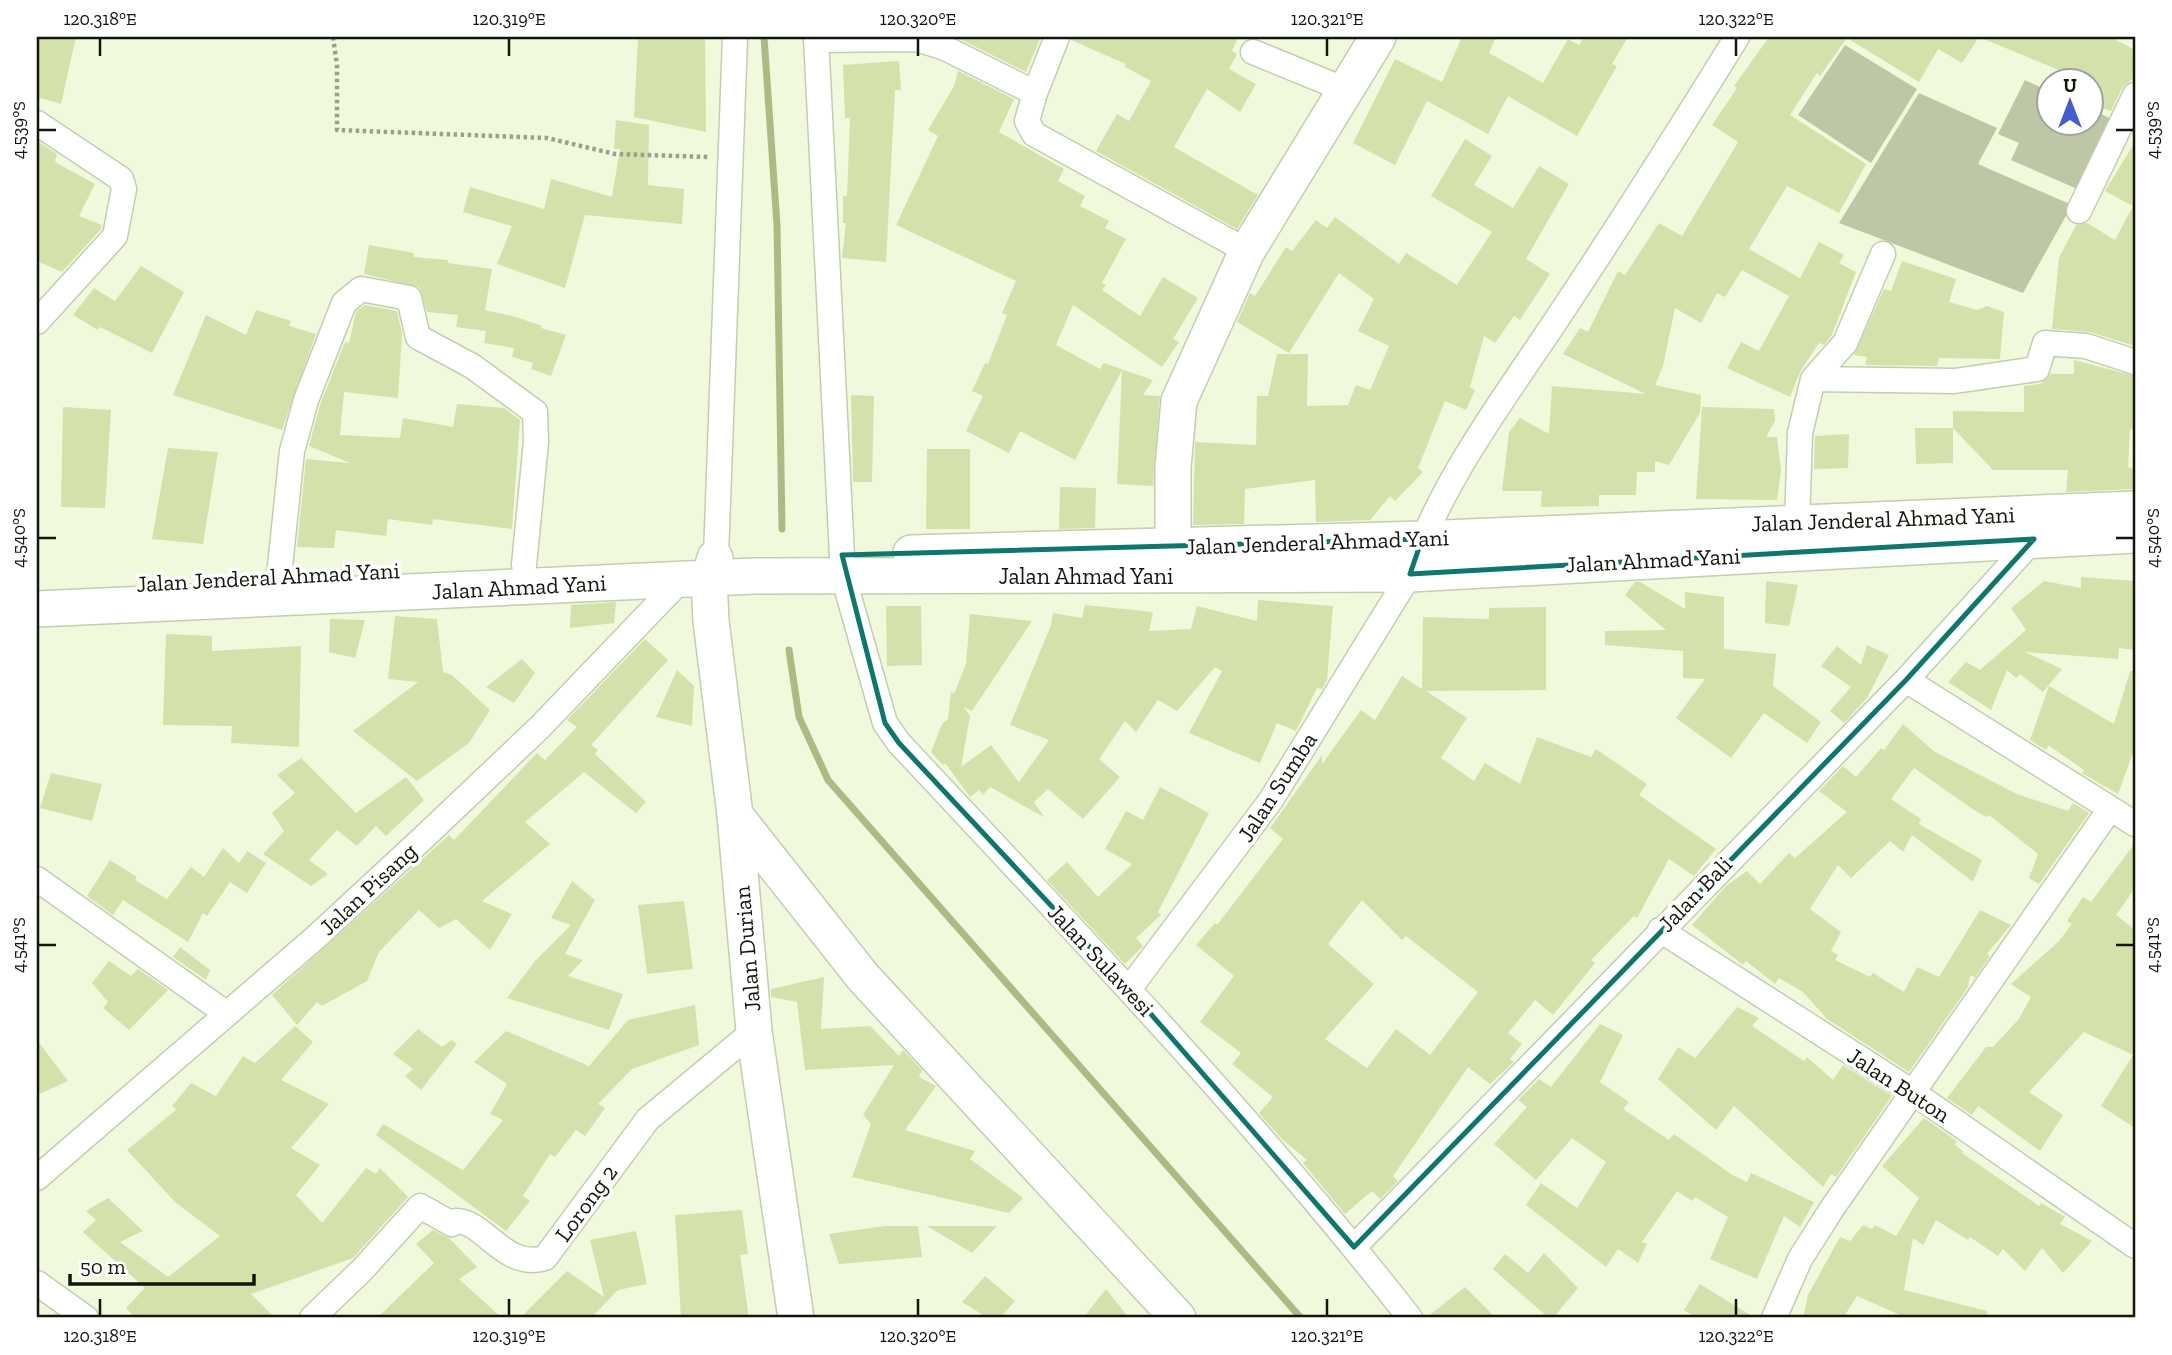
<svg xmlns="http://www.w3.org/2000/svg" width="2172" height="1355" viewBox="0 0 2172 1355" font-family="'Zilla Slab',serif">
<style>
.green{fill:#bdc6a5}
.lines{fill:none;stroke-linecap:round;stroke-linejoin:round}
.stream{stroke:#acbb84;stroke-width:7}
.building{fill:#d3e2aa;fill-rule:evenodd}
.street-casing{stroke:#c5cdb1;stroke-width:27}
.secondary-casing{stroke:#c5cdb1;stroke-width:38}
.path{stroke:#9aa08b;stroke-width:4.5;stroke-dasharray:3.5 3.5;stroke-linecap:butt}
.street{stroke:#fff;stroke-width:24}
.secondary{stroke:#fff;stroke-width:35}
.marked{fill:none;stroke:#0f766e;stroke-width:5;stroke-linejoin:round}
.ticks{fill:none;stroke:#13160c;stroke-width:2.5}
.labels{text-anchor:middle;stroke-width:7;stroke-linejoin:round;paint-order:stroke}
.street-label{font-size:23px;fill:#13160c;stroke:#fff}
.neatline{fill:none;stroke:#13160c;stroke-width:2.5}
.ticks-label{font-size:18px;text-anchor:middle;fill:#13160c}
</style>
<rect width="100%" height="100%" fill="#f0f9dc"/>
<path class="green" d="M1845 45 1917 89 1871 163 1798 115Z
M2025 80 2049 91 2050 122H2092V110L2116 121 2082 191 2011 160 2019 143 1998 134Z
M1919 93 1997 128 1978 164 2072 205 2023 293 1839 223Z"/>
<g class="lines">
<path class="stream" d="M764 37 777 225 782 529
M789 650 799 717 828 780 1301 1318"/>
</g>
<path class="building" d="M37 37H76L61 104 37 97Z
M638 37H705L706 132 634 117Z
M956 37H1041L1026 72Z
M1072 37H1238L1232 51 1237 54 1229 69 1256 84 1240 112 1207 89 1174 147 1258 195 1237 229 1096 151 1117 114 1129 121 1151 81 1125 67 1126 64 1071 40Z
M1462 37H1496L1489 53 1543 83 1568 39 1579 45 1584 37H1628L1612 64 1617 66 1577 136 1508 96 1488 134 1427 101 1395 165 1353 143 1395 59 1442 82Z
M1769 37H1979L1962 63 1938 49 1919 82 1847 38 1820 76 1817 73 1790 115 1866 164 1839 213 1787 186 1749 249 1800 278 1819 242 1844 255 1839 263 1856 272 1832 335 1824 345 1819 343 1800 372 1790 397 1727 368 1741 342 1759 351 1789 296 1742 270 1725 297 1717 293 1701 323 1675 308 1663 366 1655 385 1701 395 1700 413 1669 465 1655 461V472H1637L1636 495H1599V506L1541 507 1542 491H1502L1509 432 1520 418 1549 434 1552 386 1646 394 1563 354 1580 328 1588 332 1618 271 1625 275 1659 223 1682 236 1738 142 1712 125 1737 88 1734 86Z
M1979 37H2110L2135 50V77L2122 88 2111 111 2091 104V80H2083Z
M899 61 901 90H895L886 262 842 258 846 223H843V196H847L850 118H845L843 65Z
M958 71 1014 99 999 132 1064 169 1058 181 1085 196 1080 206 1109 221 1105 228 1126 239 1102 283 1106 285 1102 290 1140 316 1163 277 1198 298 1173 339 1179 342 1162 367 1073 305 1056 345 1100 369 1104 363 1153 380 1143 395 1160 396 1153 486 1117 484 1122 370 1075 460 1020 431 1009 453 966 431 983 396 972 391 985 363 988 364 1007 315 1002 313 1016 281 896 225 938 136 928 130 954 86Z
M616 120 649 125 648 185 684 189 682 224 585 215 565 288 497 264 512 226 463 212 470 187 544 209 551 179 612 197 620 149H614Z
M1465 139 1492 156 1474 185 1513 208 1539 166 1569 184 1526 259 1550 274 1520 320 1514 316 1495 343 1484 336 1470 387 1475 390 1466 410 1445 401 1418 468 1423 472 1395 501 1390 496 1370 520 1316 522 1315 480 1245 489 1244 524 1193 525 1195 442 1256 445 1257 396H1268L1277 354H1308L1307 406 1348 405 1356 385 1370 390 1389 346 1358 331 1374 299 1339 273 1289 353 1237 322 1250 293 1255 296 1286 247 1292 251 1316 220 1327 228 1335 217 1399 264 1406 253 1457 285 1492 232 1431 196Z
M37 141 57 154 55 162 95 184 79 216 102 225 101 229 62 272 37 261Z
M2135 142V346L2090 332 2052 329 2059 258 2076 225 2087 223 2115 240 2133 206 2105 191Z
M369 245 414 253 413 257 448 260V263L492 269 485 310 516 317 542 326 541 328 566 335 551 376 531 369 533 363 512 357 514 348 484 343 486 331 456 327 458 315 427 312 419 287 364 274Z
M1902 261 1956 279 1949 302 1977 310 1987 306 2004 312 2000 359 1939 358 1937 366 1865 365 1867 357 1854 355 1884 289 1891 291Z
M141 266 184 292 152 353 100 327 98 330 73 315 94 288 115 301Z
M365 305 397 311 402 334 398 398 344 392 340 435 400 438 403 418 453 427 457 404 504 408 520 420 512 529 433 519 432 525 388 519 386 536 336 530 334 548 297 547 306 459 350 463 309 446 320 405 345 342 349 343 356 312Z
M256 310 291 321 289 326 316 334 282 430 173 395 206 315 246 335Z
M2074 360 2135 376V430L2130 429 2128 467 2135 469V489L2066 492 2068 470H1993L1953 428V463L1916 464 1915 428H1953V411L2024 412V386L2040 384 2051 374H2074Z
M851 395 874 396 872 482H853Z
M63 407 111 410 105 508 61 507Z
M1702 407 1774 409 1775 421 1766 437H1777L1781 470 1777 500 1696 499Z
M1849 434 1848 468 1814 469 1815 436Z
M168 448 218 452 203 544 152 539Z
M927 449H970V529H926Z
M1060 487 1096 488 1095 528 1059 529Z
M2081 577 2135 581V650L2119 648 2118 659 2025 652 2062 669 2043 692 2020 674 2016 678 2007 670 1991 710 1948 682 1966 662 1980 670 2026 630 2011 608 2044 581 2081 588Z
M1766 581 1798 585 1789 626 1765 623Z
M1635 582H1640L1685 609V592L1724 597V649L1776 654 1773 686 1821 722 1807 743 1764 713 1731 758 1676 718 1705 679 1683 678V651L1605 645V631L1666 630 1625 595Z
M1258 600 1333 606 1327 680 1322 689 1317 688 1296 731 1277 723 1260 763 1189 733 1222 671 1215 667 1177 711 1158 700 1136 732 1125 721 1099 759 1120 777 1083 819 1048 789 1034 802 1044 817 990 787 983 795 979 790 970 797 945 763 943 765 931 752 942 724 948 719 951 691 954 694 966 664 970 614 1032 621 972 711 964 707 970 716 961 767 991 745 1019 782 1049 740 1010 725 1051 625 1053 613 1082 618 1085 605 1153 612 1149 631 1191 629 1197 606 1257 621Z
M616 602 614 623 570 628 571 605Z
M886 606H921L922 665 887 666Z
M1546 607V690L1426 691 1467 718 1441 758 1474 781 1485 763 1520 784 1537 737 1591 757 1596 749 1647 784 1639 795 1716 849 1694 876 1669 859 1637 918 1634 916 1591 960 1595 963 1553 1015 1535 1000 1508 1033 1522 1044 1510 1059 1514 1062 1490 1084 1468 1067 1393 1176 1398 1181 1380 1199 1372 1191 1345 1214 1303 1163 1307 1160 1282 1139 1259 1113 1273 1097 1232 1064 1241 1053 1200 1022 1234 976 1196 945 1215 923 1217 925 1283 839 1270 828 1322 755V764L1361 710 1375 720 1402 676 1422 689 1423 617 1489 619V608ZM1362 900 1402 940 1406 936 1478 992 1430 1055 1396 1029 1367 1068 1325 1039 1374 984 1328 944Z
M395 616 437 619 443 672 452 675 490 710 469 743 417 781 353 731 418 682 388 679Z
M330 619 365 620 355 658 329 652Z
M166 634 212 636V651L301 646 299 747 231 743 232 726 163 725Z
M645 639 668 660 591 745 598 750 595 754 646 802 636 813 584 772 525 822 550 844 482 901 512 914 490 950 456 919 439 928 419 910 379 952 367 981 322 1006 317 1002 297 1025 272 995 449 835 454 840 537 753 545 760 577 727 567 720Z
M1867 645 1889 655 1867 698 1844 723 1830 711 1851 687 1821 666 1837 646 1861 665Z
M522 659 535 673 514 703 486 687Z
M677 670 694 686 692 726 656 717Z
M2130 671H2135V747L2118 794 2082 773 2084 770 2048 745 2046 750 2030 740 2049 686 2114 724Z
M1903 724 1935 752 2017 794 2068 811 2073 803 2089 813 2039 884 2029 878 2038 854 1989 815 1986 817 1971 808 1914 768 1891 799 1921 819 1919 824 1982 860 1973 882 1912 835 1903 852 1890 841 1851 878 1838 865 1810 909 1841 932 1831 951 1838 955 1835 960 1870 977 1873 973 1904 992 1917 967 1939 977 1980 910 2011 925 1987 954 1990 956 1975 978 1970 975 1968 987 1909 1072 1827 1019 1803 992 1779 978 1775 984 1746 961 1743 965 1692 925 1726 886 1747 871 1760 884 1789 853 1795 858 1847 812 1819 791 1843 766 1856 777 1881 748 1884 750Z
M301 758 356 813 406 777 424 800 386 836 376 826 357 846 337 830 309 860 328 874 311 886 263 854 284 831 272 813 295 793 277 775Z
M51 773 102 784 92 821 40 808Z
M1160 787 1209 813 1158 912 1161 915 1136 938 1143 946 1125 964 1047 880 1067 862 1098 897 1132 864 1105 849 1126 811 1143 820Z
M2135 843V888L2116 915 2135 930V1128L2101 1106 2133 1055 2084 1032 2029 1092 2063 1115 2040 1151 1978 1106 1972 1115 1947 1098 1986 1047H1993L2019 1019 2031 997 2011 984 2059 941 2072 924 2067 921 2083 897 2091 902Z
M223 848 239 863 247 851 266 863 247 893 230 882 207 916 203 913 188 942 123 900 113 915 87 896 110 860 137 877 135 880 167 899 191 867 204 877Z
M572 881 595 900 565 954 583 960 568 976 623 994 609 1030 507 998 535 961 571 925 551 918Z
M684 901 693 969 647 974 638 905Z
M180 947 210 970 206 980 173 957Z
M109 961 131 976 138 969 168 990 129 1030 103 1008 108 1002 92 983Z
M824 977 821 1029 870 1026 899 1056 903 1050 922 1070 919 1077 936 1086 905 1130 975 1151 970 1159 1023 1198 1009 1213 852 1177 871 1124 863 1115 894 1065 805 1070 797 1002 771 997V989Z
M695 1005 699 1045 632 1069 598 1104 605 1108 585 1136 576 1130 555 1157 550 1154 523 1196 530 1201 506 1231 376 1135 383 1124 463 1170 503 1120 490 1114 507 1084 474 1062 506 1031 589 1066 628 1020Z
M1737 1007 1759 1018 1752 1026 1804 1061 1807 1057 1833 1080 1843 1065 1892 1096 1836 1177 1831 1174 1823 1187 1734 1106 1716 1130 1658 1079 1678 1047 1695 1058Z
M1600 1024 1623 1035 1600 1082 1629 1102 1623 1109 1669 1140 1674 1134 1734 1176 1747 1182 1751 1173 1814 1202 1800 1227 1784 1216 1757 1279 1710 1259 1728 1217 1695 1197 1692 1201 1677 1191 1642 1242 1647 1244 1638 1263 1618 1249 1606 1267 1526 1205 1541 1183 1577 1208 1606 1162 1572 1138 1536 1180 1494 1144 1527 1107 1518 1100 1539 1079 1551 1087Z
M295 1026 313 1042 281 1080 329 1104 291 1148 320 1165 296 1195 322 1223 366 1168 376 1174 380 1168 408 1197 353 1258 251 1294 275 1318H136L126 1308 145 1288 83 1232 96 1220 86 1211 108 1198 143 1231 120 1242 168 1277 220 1236 175 1202 127 1150 177 1109 172 1106 191 1083 216 1096 243 1056 255 1063Z
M418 1029 442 1047 452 1040 457 1044 421 1090 405 1076 413 1069 393 1054Z
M37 1040 68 1081 37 1095Z
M1924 1118 1957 1141 1955 1145 1963 1151 1962 1153 2039 1206 2041 1203 2065 1217 2060 1224 2092 1241 2063 1273 2042 1248 2025 1271 2003 1249 1998 1256 1970 1237 1968 1240 1936 1220 1923 1245 1913 1238 1904 1290 1987 1311 1986 1318H1907L1857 1296 1843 1318H1803L1808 1295 1840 1237 1850 1241 1863 1225 1872 1229 1875 1225 1896 1236 1919 1198 1882 1166Z
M742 1210 748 1254 740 1255 749 1318H681L675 1215Z
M885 1226H918L922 1257 839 1264 829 1234Z
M927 1226H997L972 1253Z
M433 1230 449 1238 477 1267 459 1279 502 1318H377L434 1263 416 1244Z
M636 1231 647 1284 618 1290 591 1318H520L567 1271 604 1297 590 1240Z
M1544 1253 1578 1288 1553 1318H1549L1493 1269 1505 1254 1528 1273Z
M985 1276 1015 1301 1000 1318H988L962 1302Z
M1700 1284 1755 1318H1697L1684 1310Z
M1465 1287 1496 1318H1426Z
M1106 1289 1129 1318H1083Z"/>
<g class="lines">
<defs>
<path id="street" d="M816 37 843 576 885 723 899 743C1074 930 1252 1116 1410 1318
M816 40 917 39 945 48 1035 93 1027 121 1034 134 1247 251
M1253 52 1346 90
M1035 93 1057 37
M37 123 121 179 124 189 115 236 37 322
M2079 211 2135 95
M1813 379 1955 381 2037 369 2045 343 2086 346 2135 362
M1797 523 1800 433 1813 379 1845 343 1883 254
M716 556 735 37
M279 576 292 451 306 400 344 303 361 289 409 298 418 337 472 366 535 412 536 442 524 565
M1906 680 2135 824
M37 879 227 1014
M1660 930 1911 1091 2135 1246
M1129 989 1271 800 1410 574C1440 482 1506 396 1559 316 1620 224 1679 131 1737 37
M37 1178 315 938 422 839 539 728 681 580
M1354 1247 1906 680 2034 539
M37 1283 86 1318
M312 1318 362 1270 420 1206 452 1224 456 1221C485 1221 504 1270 545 1258L648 1119 754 1031
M1774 1318 1800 1259 1831 1210 2110 809"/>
<path id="secondary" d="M1173 546V467L1179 401 1247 251 1378 37
M911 553 1422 539 2135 509
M715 558 709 579 711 621 735 815 754 1031 796 1318
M37 609 753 576 1410 574 2135 535
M735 815 863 977 1178 1318"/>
</defs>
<use href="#street" class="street-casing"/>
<use href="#secondary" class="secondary-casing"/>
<path class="path" d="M333 37 337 65V130L547 138 615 154 708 157"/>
<use href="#street" class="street"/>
<use href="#secondary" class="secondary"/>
</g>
<path class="marked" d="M1422 539 1410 574 2034 539 1906 680 1354 1247 1129 989 899 743 885 723 842 555Z"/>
<path class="ticks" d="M100 38V56M509 38V56M918 38V56M1327 38V56M1736 38V56M38 130H56M2116 130H2134M38 538H56M2116 538H2134M38 945H56M2116 945H2134M100 1299V1316M509 1299V1316M918 1299V1316M1327 1299V1316M1736 1299V1316"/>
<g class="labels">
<g class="street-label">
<text transform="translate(1883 519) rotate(-2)" y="8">Jalan Jenderal Ahmad Yani</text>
<text transform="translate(1317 542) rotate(-2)" y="8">Jalan Jenderal Ahmad Yani</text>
<text transform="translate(1653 560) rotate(-3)" y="8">Jalan Ahmad Yani</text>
<text x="1086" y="584">Jalan Ahmad Yani</text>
<text transform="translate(268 577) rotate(-3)" y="8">Jalan Jenderal Ahmad Yani</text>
<text transform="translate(519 587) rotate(-3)" y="8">Jalan Ahmad Yani</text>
<text transform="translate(1277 787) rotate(-57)" y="8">Jalan Sumba</text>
<text transform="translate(368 889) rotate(-43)" y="8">Jalan Pisang</text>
<text transform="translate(1695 894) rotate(-46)" y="8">Jalan Bali</text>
<text transform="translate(747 949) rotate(-95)" y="8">Jalan Durian</text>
<text transform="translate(1101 960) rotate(47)" y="8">Jalan Sulawesi</text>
<text transform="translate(1899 1085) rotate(33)" y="8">Jalan Buton</text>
<text transform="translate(586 1203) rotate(-54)" y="8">Lorong 2</text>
</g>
</g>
<rect width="2172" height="1355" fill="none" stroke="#ffffff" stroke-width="77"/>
<g transform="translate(2070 102)"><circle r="33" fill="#ffffff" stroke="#a1a29e" stroke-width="2"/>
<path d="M0-5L12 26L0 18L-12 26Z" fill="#455cd0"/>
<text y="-10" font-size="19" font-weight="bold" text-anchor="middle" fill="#13160c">U</text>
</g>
<path d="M70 1274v10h184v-10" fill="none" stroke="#13160c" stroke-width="3.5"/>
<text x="80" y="1274" font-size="21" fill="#13160c" stroke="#ffffff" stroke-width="5" paint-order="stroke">50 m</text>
<rect x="38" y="38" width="2096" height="1278" class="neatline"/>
<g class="ticks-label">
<text x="100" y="25">120.318°E</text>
<text x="509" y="25">120.319°E</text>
<text x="918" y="25">120.320°E</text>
<text x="1327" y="25">120.321°E</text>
<text x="1736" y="25">120.322°E</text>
<text transform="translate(19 130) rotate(-90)" y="6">4.539°S</text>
<text transform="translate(2153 130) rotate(-90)" y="6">4.539°S</text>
<text transform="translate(19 538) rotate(-90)" y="6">4.540°S</text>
<text transform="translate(2153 538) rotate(-90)" y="6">4.540°S</text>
<text transform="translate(19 945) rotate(-90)" y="6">4.541°S</text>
<text transform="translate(2153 945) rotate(-90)" y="6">4.541°S</text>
<text x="100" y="1342">120.318°E</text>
<text x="509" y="1342">120.319°E</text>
<text x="918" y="1342">120.320°E</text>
<text x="1327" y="1342">120.321°E</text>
<text x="1736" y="1342">120.322°E</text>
</g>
</svg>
